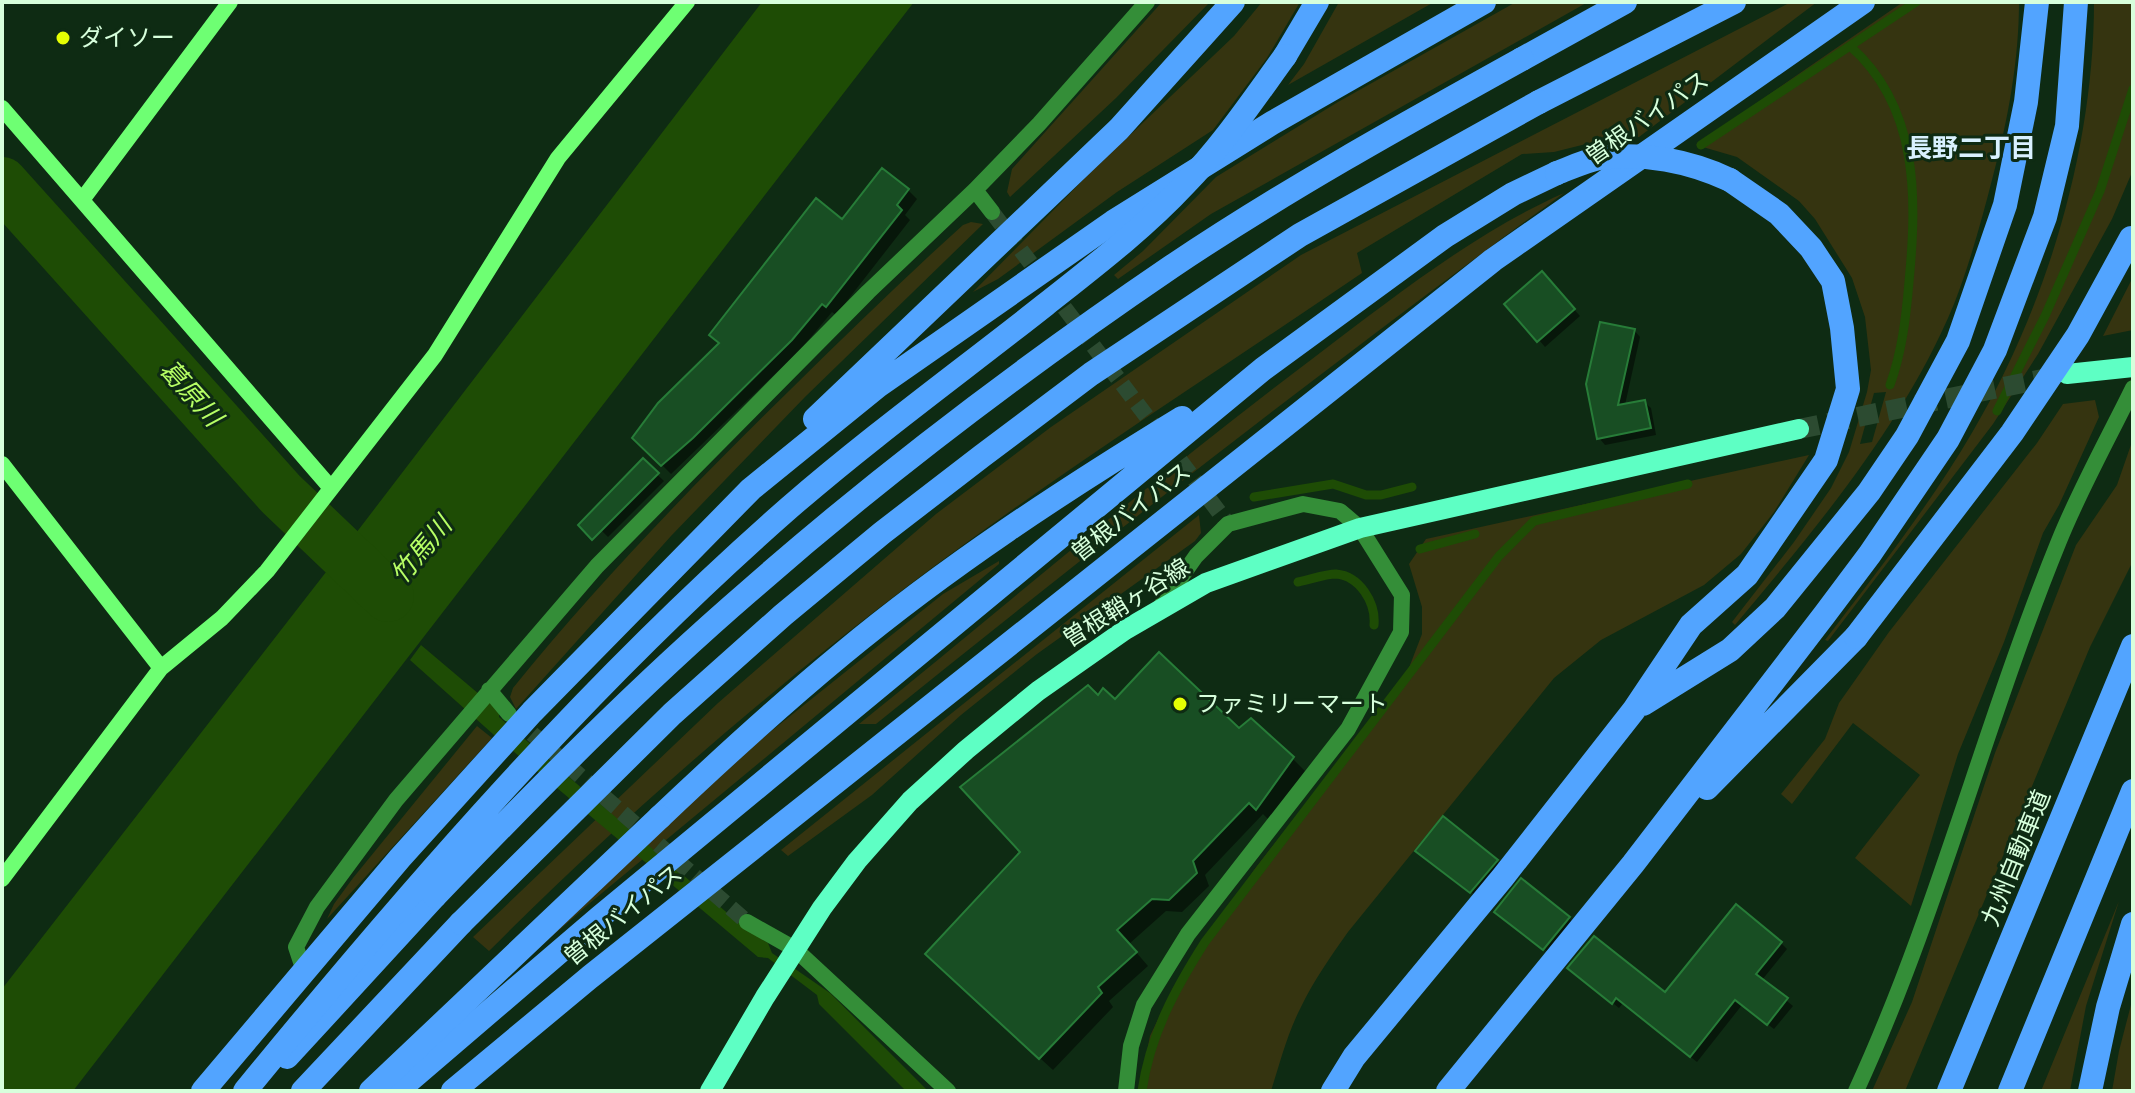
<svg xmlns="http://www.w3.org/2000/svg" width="2135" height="1093" viewBox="0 0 2135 1093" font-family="Manrope,'Noto Sans JP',sans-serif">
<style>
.green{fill:#353410;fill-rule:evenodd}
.water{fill:#1e4c05}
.shadow{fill:#0007}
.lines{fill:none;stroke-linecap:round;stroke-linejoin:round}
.stream{stroke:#1e4c05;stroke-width:9}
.river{stroke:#1e4c05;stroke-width:52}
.building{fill:#184e23;stroke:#277c38;stroke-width:2}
.street-tunnel{stroke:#2c4b31;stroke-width:16;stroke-dasharray:16 8;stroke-linecap:butt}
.primary-tunnel{stroke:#2c4b31;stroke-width:20;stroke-dasharray:20 10;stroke-linecap:butt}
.lane{stroke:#348e38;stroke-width:16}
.street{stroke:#348e38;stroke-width:16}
.secondary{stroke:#6eff73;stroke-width:16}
.primary{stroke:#5effc4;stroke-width:20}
.highway{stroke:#52a4ff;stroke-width:24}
.highway-bridge{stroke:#52a4ff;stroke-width:24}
.poi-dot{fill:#e5ff03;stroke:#0e2b13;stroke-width:3}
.labels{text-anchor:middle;stroke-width:6;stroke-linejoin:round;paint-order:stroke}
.poi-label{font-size:24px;fill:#d7ffdc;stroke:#0e2b13;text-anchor:start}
.street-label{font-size:24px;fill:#d7ffdc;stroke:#0e2b13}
.neighbourhood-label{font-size:26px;font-weight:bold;fill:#d9f1ff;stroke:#0e2b13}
.water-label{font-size:26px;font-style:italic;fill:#b7ff65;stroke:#0e2b13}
</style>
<rect width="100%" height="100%" fill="#0e2b13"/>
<path class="green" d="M1162 2H1210L1116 98 1010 197 1007 192 1012 169Z
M1262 2H1300L1267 58 1213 130 1117 192 998 279 973 292 1086 177 1234 36Z
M1339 2H1434L1288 85 1304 64Z
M1516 2H1588L1211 214 1118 279 1114 275 1143 251 1216 177 1338 102Z
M1791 2H1817L1639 137 1598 141 1554 152 1522 154 1357 253 1362 273C1212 375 1058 473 913 582 763 695 621 819 489 951L473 937 718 703 936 514 1051 427 1301 255Z
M1903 2H2019C2019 60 2008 120 1993 176 1982 219 1970 263 1954 304 1905 423 1816 528 1735 625L1732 622 1794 542 1831 488 1849 452 1867 392 1871 370 1865 317 1852 278 1815 219 1799 201 1737 157 1696 145ZM1886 392 1872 442 1860 444 1874 393Z
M2094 2H2133V170L2112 219 2038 354 1993 424 1828 641 1825 640C1877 572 1930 505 1973 431 2047 305 2094 148 2094 2Z
M1564 193C1330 364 1101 542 876 724H859C1011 601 1160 473 1316 356 1394 297 1474 233 1564 193Z
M971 222 983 224 805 397 671 536 516 709 510 697 513 688C598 583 693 485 791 389 847 334 904 278 963 225Z
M2133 277V330L2103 336Z
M2095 400 2099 417 2059 505 2043 533 2004 642 1958 754 1911 906 1855 858 1920 775 1853 723 1792 804 1781 794 1825 739 1839 703 1889 632 2037 443 2063 404Z
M2133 439V561L2090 647 1905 1091H1872L1912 1002 1995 753 2076 545 2117 485Z
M1809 455 1774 512 1741 554 1704 585 1601 640 1554 678 1348 932C1331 956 1314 980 1301 1007 1287 1034 1280 1063 1271 1091H1139L1150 1036 1173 988 1254 870 1407 673 1422 634V607L1409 564 1426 539Z
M1199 515 1201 533 1195 541 1037 654 961 715 872 795 788 856 781 850Z
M999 561V564L590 903 474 1005 744 753 943 594Z
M477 726 492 738 327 919 334 904 353 878Z
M2119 901 2086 1006 2070 1091H2041Z
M2133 997V1091H2112L2119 1051Z"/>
<path class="water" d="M762 2H914L73 1091H2V989L340 554Z
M421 645 499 711V717L746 929 768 943 772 953 830 993 928 1091H906L819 1004 817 995 768 958 758 957 494 735 410 660Z"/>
<path class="shadow" d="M908 190 917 199 905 215 910 220 836 315 832 312 801 349 671 474 635 438 842 222Z
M1548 281 1580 316 1545 347 1539 340Z
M1634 330 1640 337 1625 405 1644 402 1651 408 1656 435 1605 445 1599 438Z
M643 461 664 481 608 537 602 531V503Z
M1098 698 1239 731 1292 758 1305 771 1270 821 1263 814 1205 875 1209 886 1182 912 1166 911 1129 944 1148 966 1109 1001 1113 1007 1053 1070 940 967 1022 852Z
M1421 853 1496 861 1499 864 1474 894Z
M1521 881 1572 921 1547 951 1499 914Z
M1781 943 1787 949 1762 980 1793 1006 1774 1029 1742 1005 1697 1062 1623 1003 1619 1008 1576 974 1665 995Z"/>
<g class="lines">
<path class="stream" d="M1850 46C1919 107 1917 198 1909 282 1906 317 1902 352 1890 385
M1701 145 1916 2
M1997 411 2045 316 2100 191 2133 89
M1254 497 1333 484 1366 495H1381L1412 487
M1420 549 1475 534
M1298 582C1310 580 1324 574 1336 574 1360 576 1376 603 1374 625
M1142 1091C1150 1035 1175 989 1205 942L1499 556 1534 521 1688 484"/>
<path class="river" d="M2 183 281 494 388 596"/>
</g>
<path class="building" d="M882 168 909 189 897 205 902 210 826 307 822 304 792 340 693 438 661 466 632 438 658 403 719 343 709 335 816 198 842 219Z
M1542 271 1575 309 1537 342 1504 304Z
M1600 322 1635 329 1618 405 1645 400 1651 428 1597 439 1586 384Z
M643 458 659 473 592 540 578 525Z
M1159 652 1239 728 1251 718 1294 757 1256 810 1249 803 1193 861 1197 873 1169 900 1152 899 1117 930 1137 952 1098 987 1102 993 1039 1059 925 954 1020 852 960 787 1088 685 1098 695 1103 688 1115 699Z
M1443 816 1498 860 1470 893 1415 851Z
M1521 878 1570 917 1543 950 1494 912Z
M1736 904 1782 942 1756 974 1788 998 1767 1025 1735 1000 1690 1057 1616 998 1612 1004 1567 968 1594 936 1665 992Z"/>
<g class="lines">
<path class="street-tunnel" d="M992 212 1228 524
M514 718 747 922"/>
<path class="primary-tunnel" d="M1799 429 2057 376"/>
<path class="lane" d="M1856 1091C1938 913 1985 722 2059 541 2080 489 2108 439 2133 388"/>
<path class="street" d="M975 190 992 212
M489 690 509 714
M747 922 795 949 948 1091
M304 971 296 947 317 907 396 800 597 566 868 292 975 190 1039 124 1147 2
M1126 1091 1131 1046 1144 1005 1188 934 1348 729 1401 632 1402 595 1360 528 1340 511 1303 504 1228 524 1196 556 1158 610"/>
<path class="secondary" d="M2 108 330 487
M82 200 230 2
M2 464 161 668
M2 879 161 668 222 618 267 571 435 355 558 158 687 2"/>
<path class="primary" d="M2067 374 2133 367
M710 1091 765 997 822 908 857 861 910 801 966 750 1038 691 1125 630 1206 583 1360 528 1799 429"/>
<path class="highway" d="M1285 56 1317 2
M1522 59 1625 2
M1539 102 1734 2
M815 419 1119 129 1233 2
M1643 704 1730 650 1775 608 1869 492 1907 436 1958 341 2005 205 2026 102 2037 2
M1707 788 1856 637
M660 817C719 761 779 706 842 654 948 566 1064 490 1182 418
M287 1057 435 896
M203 1091 400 858 532 712 751 489 878 386 1113 222 1272 123 1484 2
M303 1091 461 923
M397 1091 600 917 1263 369 1445 236 1513 194 1557 173
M453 1091 590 977 1493 260 1863 2
M1333 1091 1354 1057 1503 877 1634 710 1691 625 1747 575 1826 460 1848 389 1842 328 1833 281 1811 248 1779 214 1730 180
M1448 1091 1633 864 1825 614 1870 554 1948 439 1995 350 2045 217 2067 126 2076 2
M1949 1091 2133 646
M2010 1091 2133 791
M2090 1091 2108 1007 2133 924"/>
<path class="highway-bridge" d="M1557 173C1570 168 1585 161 1599 158 1643 152 1690 161 1730 180
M1856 637 2012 433 2078 335 2131 238
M435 896C536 791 638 687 748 592 881 475 1024 367 1171 267 1284 191 1403 125 1522 59
M461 923 672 714 783 615 882 533 982 456 1091 374 1300 235 1539 102
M245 1091C414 885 589 683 790 507 872 436 960 372 1045 305 1093 267 1143 229 1185 184 1223 145 1253 100 1285 56
M371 1091 660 817"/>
</g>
<g class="poi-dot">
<circle cx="63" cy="38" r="8"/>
<circle cx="1180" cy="704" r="8"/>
</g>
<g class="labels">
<g class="poi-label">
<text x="79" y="46">ダイソー</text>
<text x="1196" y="712">ファミリーマート</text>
</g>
<g class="street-label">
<text transform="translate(1647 118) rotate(-35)" y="8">曽根バイパス</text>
<text transform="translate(1131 512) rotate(-38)" y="8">曽根バイパス</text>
<text transform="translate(1126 603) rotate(-32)" y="8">曽根鞘ヶ谷線</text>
<text transform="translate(2016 858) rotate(-68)" y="8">九州自動車道</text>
<text transform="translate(623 915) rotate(-39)" y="8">曽根バイパス</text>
</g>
<g class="neighbourhood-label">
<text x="1971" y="157">長野二丁目</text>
</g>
<g class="water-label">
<text transform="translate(191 393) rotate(48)" y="9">葛原川</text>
<text transform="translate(421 550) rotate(-50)" y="9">竹馬川</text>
</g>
</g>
<rect width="2135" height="1093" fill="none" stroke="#d7ffdc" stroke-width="8"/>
</svg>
